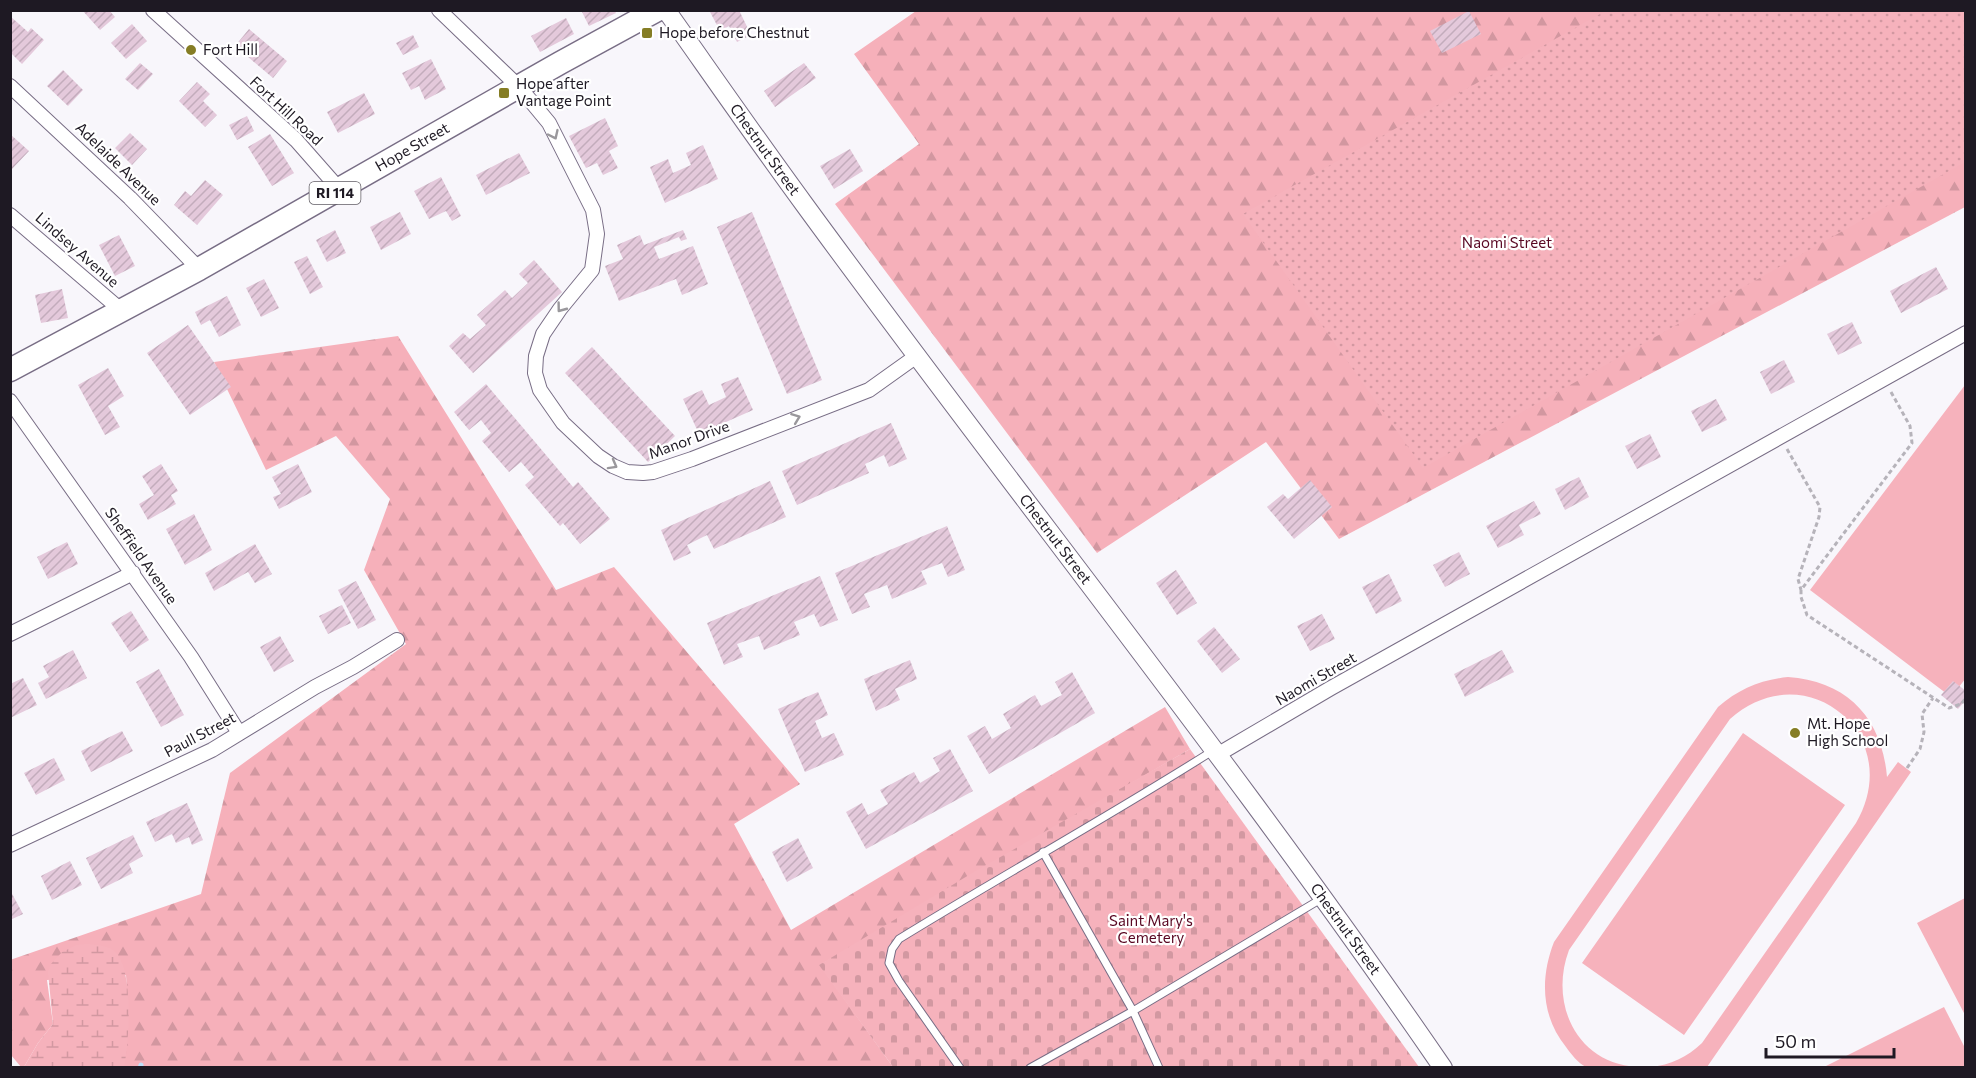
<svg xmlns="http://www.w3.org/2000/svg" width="1976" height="1078" viewBox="0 0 1976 1078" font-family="Commissioner,sans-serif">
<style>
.forest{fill:url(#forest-firs)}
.wetland{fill:url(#wetland-marsh)}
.cemetery{fill:url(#cemetery-stones)}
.park{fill:url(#park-dots)}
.garden{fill:#f6b2bc}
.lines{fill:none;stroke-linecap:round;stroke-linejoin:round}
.stream{stroke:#bfdffa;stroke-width:5}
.building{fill:url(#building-hatch)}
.service-casing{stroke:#786d85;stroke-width:9}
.minor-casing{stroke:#786d85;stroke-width:16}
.tertiary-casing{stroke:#786d85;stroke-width:20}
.primary-casing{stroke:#786d85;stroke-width:25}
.path{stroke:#b6b3ba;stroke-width:3;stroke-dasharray:4.5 3;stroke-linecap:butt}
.service{stroke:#fff;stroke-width:7}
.minor{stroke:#fff;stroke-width:14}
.tertiary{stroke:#fff;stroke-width:18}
.primary{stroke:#fff;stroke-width:22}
.oneway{stroke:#9a989c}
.poi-dot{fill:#857d24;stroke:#fff;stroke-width:2}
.labels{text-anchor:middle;stroke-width:4.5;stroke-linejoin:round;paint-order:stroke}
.shield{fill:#fff;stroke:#625e65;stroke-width:1.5}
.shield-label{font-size:14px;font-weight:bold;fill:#1e1923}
.poi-label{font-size:15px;fill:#1e1923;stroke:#fff;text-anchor:start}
.street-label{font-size:15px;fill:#1e1923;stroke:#fff}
.park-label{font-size:15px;fill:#590722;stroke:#fff}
</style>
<defs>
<pattern id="forest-firs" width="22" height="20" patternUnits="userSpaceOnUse" patternTransform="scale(1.5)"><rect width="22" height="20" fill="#f6b0ba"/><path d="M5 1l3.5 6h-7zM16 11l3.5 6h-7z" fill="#d297a0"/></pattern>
<pattern id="wetland-marsh" width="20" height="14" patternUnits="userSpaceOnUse" patternTransform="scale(1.5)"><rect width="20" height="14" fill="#f6b2bc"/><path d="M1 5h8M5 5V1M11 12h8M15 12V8" fill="none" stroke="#d298a1"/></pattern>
<pattern id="cemetery-stones" width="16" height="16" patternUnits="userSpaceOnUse" patternTransform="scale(1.5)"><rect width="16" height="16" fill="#f6b2bc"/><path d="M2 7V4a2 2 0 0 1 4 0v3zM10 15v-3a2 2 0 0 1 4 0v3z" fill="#d298a1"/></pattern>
<pattern id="park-dots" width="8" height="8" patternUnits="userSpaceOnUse" patternTransform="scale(1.5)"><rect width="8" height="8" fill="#f6b2bc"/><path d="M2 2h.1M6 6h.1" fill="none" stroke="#d298a1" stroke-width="1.8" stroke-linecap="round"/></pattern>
<pattern id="building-hatch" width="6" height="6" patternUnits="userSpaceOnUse" patternTransform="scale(1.5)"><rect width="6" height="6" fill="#e4c9db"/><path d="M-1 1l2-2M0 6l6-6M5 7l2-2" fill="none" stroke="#c3acbc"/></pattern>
</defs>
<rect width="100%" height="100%" fill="#f8f6fb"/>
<path class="forest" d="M916 11H1965V207L1339 539 1266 442 1097 553 835 204 919 144 854 54Z
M398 336 556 590 614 567 800 784 734 824 791 930 1165 707 1190 749 820 965 893 1067H123L128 1008 126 975 47 980 53 1024 38 1043 24 1067H21L11 1055 10 960 201 894 230 773 406 644 364 570 390 499 336 436 266 470 214 362Z"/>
<path class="wetland" d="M86 944C96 945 109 945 116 953 134 972 129 1043 124 1067H24L38 1043 53 1024 48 972 51 964 62 952 77 945Z"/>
<path class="cemetery" d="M1190 749 1419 1067H893L819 965 974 872Z"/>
<path class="park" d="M1607 10 1965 11V162L1423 468 1243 214Z"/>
<path class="garden" d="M1965 385 1966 678 1951 697 1810 590Z
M1788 677C1847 681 1882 718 1887 777L1898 762 1911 772 1707 1067H1650C1671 1065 1687 1057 1702 1043L1856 823C1907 735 1805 652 1730 719L1569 950C1549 1003 1576 1063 1637 1067 1626 1068 1593 1070 1586 1067 1578 1063 1571 1054 1566 1047 1541 1016 1540 978 1554 942L1718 707C1739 689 1760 680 1788 677Z
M1743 733 1845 805 1684 1035 1582 963Z
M1965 898V1015L1917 923Z
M1944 1007 1965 1048V1067H1824Z"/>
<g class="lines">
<path class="stream" d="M140 1068 141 1065"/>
</g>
<path class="building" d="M82 10H109L115 17 100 30Z
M581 10H614L616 13 589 26Z
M709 10H739L751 35 737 42 729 26 720 31Z
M1469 11 1481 34 1442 53 1430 31Z
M10 16 28 32 31 28 44 40 22 64 10 52Z
M566 18 574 34 540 52 531 36Z
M132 24 147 41 126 59 111 43Z
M249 29 287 61 273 78 235 46Z
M413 35 419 47 403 55 396 43Z
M431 59 446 89 425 100 419 86 411 90 402 73Z
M140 63 153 74 138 90 125 79Z
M804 63 816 78 775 107 764 91Z
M63 70 83 90 68 106 47 86Z
M197 82 210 94 203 101 217 115 205 127 179 101Z
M364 93 375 114 338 133 327 112Z
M247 116 254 131 237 140 229 125Z
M605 118 618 146 609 151 618 168 603 175 597 163 586 168 569 136Z
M130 133 147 149 132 165 115 148Z
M10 134 29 151 12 169 10 168Z
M270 134 294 173 272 186 248 147Z
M703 145 718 179 665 203 650 167 668 159 673 173 691 165 686 153Z
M850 149 863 171 834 189 820 166Z
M519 153 530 173 486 195 476 175Z
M441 177 461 216 452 221 446 211 429 219 414 191Z
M205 180 223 195 197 225 174 205 185 191 191 196Z
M400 212 411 234 381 250 370 227Z
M752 212 822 380 787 394 717 227Z
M335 230 346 253 327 262 316 240Z
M683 230 687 239 681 241 679 237 654 247 659 259 693 246 708 284 682 295 676 279 619 301 605 266 623 259 617 245 640 235 644 245Z
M119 235 135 266 115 276 99 245Z
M307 256 323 287 310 294 294 262Z
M534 260 562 292 473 373 449 346 463 333 470 339 486 325 477 315 505 290 512 298 528 283 519 274Z
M1936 267 1948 289 1901 313 1890 291Z
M264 279 279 308 261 317 246 288Z
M62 289 68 318 41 323 35 295Z
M227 296 241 325 219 337 210 320 201 325 195 312Z
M1852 322 1862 343 1838 355 1827 334Z
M188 325 231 387 190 415 147 353Z
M592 347 675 436 648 462 565 373Z
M1784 360 1795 382 1771 394 1760 372Z
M108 368 124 396 108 406 120 427 105 435 78 385Z
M738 377 753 410 699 434 683 399 702 390 709 405 726 397 721 384Z
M486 384 573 487 578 482 610 519 580 544 563 523 560 526 525 485 534 477 521 462 509 472 482 441 491 433 481 420 469 430 454 412Z
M1716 399 1727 420 1702 432 1691 411Z
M891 423 907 459 889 467 884 455 865 464 869 473 797 505 782 471Z
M1650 434 1661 457 1637 469 1625 446Z
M161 464 178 491 171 495 176 504 148 520 139 504 154 495 142 476Z
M298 464 312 492 279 509 273 497 281 494 272 477Z
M1579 477 1589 497 1565 510 1555 489Z
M1310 480 1332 507 1294 539 1267 507 1283 494 1288 499Z
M770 481 786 517 714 549 707 535 687 545 691 553 674 561 661 530Z
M1534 501 1541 514 1519 525 1524 535 1498 548 1486 526Z
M194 514 212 550 185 565 166 529Z
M947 526 965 570 948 577 942 563 921 571 927 584 892 599 887 585 864 594 870 607 852 614 835 573Z
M67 542 78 564 48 579 37 557Z
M255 544 272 574 255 583 248 572 214 591 205 573Z
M1459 552 1470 574 1445 587 1433 565Z
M1176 570 1197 603 1177 615 1156 583Z
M1389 574 1402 601 1376 614 1362 587Z
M820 576 838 620 820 627 814 614 794 622 800 635 764 650 759 636 737 644 743 657 724 665 707 623Z
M356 581 376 620 358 629 338 590Z
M342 605 351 623 328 634 319 616Z
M131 611 149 640 130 652 111 623Z
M1322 614 1335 639 1310 651 1297 626Z
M1214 627 1240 659 1222 673 1197 641Z
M280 636 294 661 274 672 260 647Z
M73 650 87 678 46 699 38 683 49 677 43 666Z
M1502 650 1514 672 1465 697 1454 674Z
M910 660 917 679 895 689 900 700 876 711 864 679Z
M159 669 184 715 161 727 136 682Z
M1072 672 1095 713 989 774 967 736 985 726 992 739 1011 728 1003 714 1035 695 1041 706 1062 695 1055 682Z
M23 678 37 705 10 718V684Z
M1953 681 1966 691V700L1958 709 1941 695Z
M818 692 828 715 815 721 822 738 834 733 844 755 805 772 778 709Z
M122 731 133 751 91 772 81 751Z
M950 749 973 791 866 849 846 812 862 803 868 815 888 804 880 790 914 772 920 783 940 771 933 758Z
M54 758 65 780 36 795 24 773Z
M187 803 203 840 192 845 189 837 176 843 172 834 155 842 146 822Z
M133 835 143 856 129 864 133 873 101 889 86 858Z
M798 838 813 868 787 882 772 852Z
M70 861 82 885 52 900 41 876Z
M10 890 23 914 10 920Z"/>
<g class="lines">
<defs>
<path id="service" d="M1043 852 1133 1011 1159 1068
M960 1068 899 981 889 963 892 949 899 939C1003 875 1110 816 1214 750
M1030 1068 1133 1011 1321 899"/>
<path id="minor" d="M153 10 296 140 340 190
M439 10 520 88 549 123 593 210 597 234 592 270 560 309 543 334 536 356 535 373 540 390 563 423 598 456 613 466 627 472 643 473 653 472 692 459 869 390 918 355
M10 86 130 198 199 269
M10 215 122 311
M10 401 191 657 239 733
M10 634 133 573
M1217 755 1331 688 1966 333
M10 845 212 750 315 687 353 667 397 640"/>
<g id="tertiary">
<path id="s1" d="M666 10C712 75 757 140 804 204 1015 493 1240 772 1443 1068"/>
</g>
<g id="primary">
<path id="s2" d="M10 370 199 269 560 63 657 10"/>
</g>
</defs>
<use href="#service" class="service-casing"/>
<use href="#minor" class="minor-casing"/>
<use href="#tertiary" class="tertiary-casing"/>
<use href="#primary" class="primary-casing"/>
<path class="path" d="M1891 392 1910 426 1912 443 1801 590V597L1807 615 1949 708 1961 704 1966 698
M1787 449 1820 507 1819 517 1798 579 1801 590
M1907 768 1920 749 1924 732 1922 714 1933 698"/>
<use href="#service" class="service"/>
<use href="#minor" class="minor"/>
<use href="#tertiary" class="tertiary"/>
<use href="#primary" class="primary"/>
</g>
<defs><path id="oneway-chevron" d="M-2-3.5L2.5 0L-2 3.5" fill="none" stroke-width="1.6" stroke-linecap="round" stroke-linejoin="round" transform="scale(1.5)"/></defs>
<g class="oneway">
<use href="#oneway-chevron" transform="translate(554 135) rotate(65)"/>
<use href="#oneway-chevron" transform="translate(561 308) rotate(127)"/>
<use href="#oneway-chevron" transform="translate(796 418) rotate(-21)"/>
<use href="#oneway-chevron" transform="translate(613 465) rotate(29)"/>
</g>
<g class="poi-dot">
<rect x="641" y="27" width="12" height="12" rx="3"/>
<circle cx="191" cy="50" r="6"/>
<rect x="498" y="87" width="12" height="12" rx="3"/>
<circle cx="1795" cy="733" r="6"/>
</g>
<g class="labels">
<rect class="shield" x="309.5" y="182" width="51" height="22" rx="4.5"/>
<g class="shield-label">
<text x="335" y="198">RI 114</text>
</g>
<g class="poi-label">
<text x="659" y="38">Hope before Chestnut</text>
<text x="203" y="55">Fort Hill</text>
<text x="516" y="89">Hope after<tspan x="516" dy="17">Vantage Point</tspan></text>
<text x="1807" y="729">Mt. Hope<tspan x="1807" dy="17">High School</tspan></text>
</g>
<g class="street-label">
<text transform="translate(286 111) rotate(43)" y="5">Fort Hill Road</text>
<text dy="5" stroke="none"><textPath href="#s2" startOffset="460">Hope Street</textPath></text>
<text dy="5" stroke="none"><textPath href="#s1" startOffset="171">Chestnut Street</textPath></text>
<text transform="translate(118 164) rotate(44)" y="5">Adelaide Avenue</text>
<text transform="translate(77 250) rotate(41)" y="5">Lindsey Avenue</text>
<text transform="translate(689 440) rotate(-20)" y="5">Manor Drive</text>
<text dy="5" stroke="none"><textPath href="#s1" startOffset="657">Chestnut Street</textPath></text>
<text transform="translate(141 556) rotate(55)" y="5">Sheffield Avenue</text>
<text transform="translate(1316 679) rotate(-30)" y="5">Naomi Street</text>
<text transform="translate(200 735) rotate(-28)" y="5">Paull Street</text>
<text dy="5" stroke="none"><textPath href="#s1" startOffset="1143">Chestnut Street</textPath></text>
</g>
<g class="park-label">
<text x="1507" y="248">Naomi Street</text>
<text x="1151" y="926">Saint Mary's<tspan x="1151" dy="17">Cemetery</tspan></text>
</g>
</g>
<rect width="1976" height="1078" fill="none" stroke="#1e1923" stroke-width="24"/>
<path d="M1766 1048v9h128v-9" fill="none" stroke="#1e1923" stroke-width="3"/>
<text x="1775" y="1048" font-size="18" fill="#1e1923" stroke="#ffffff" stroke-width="4.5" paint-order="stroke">50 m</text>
</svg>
